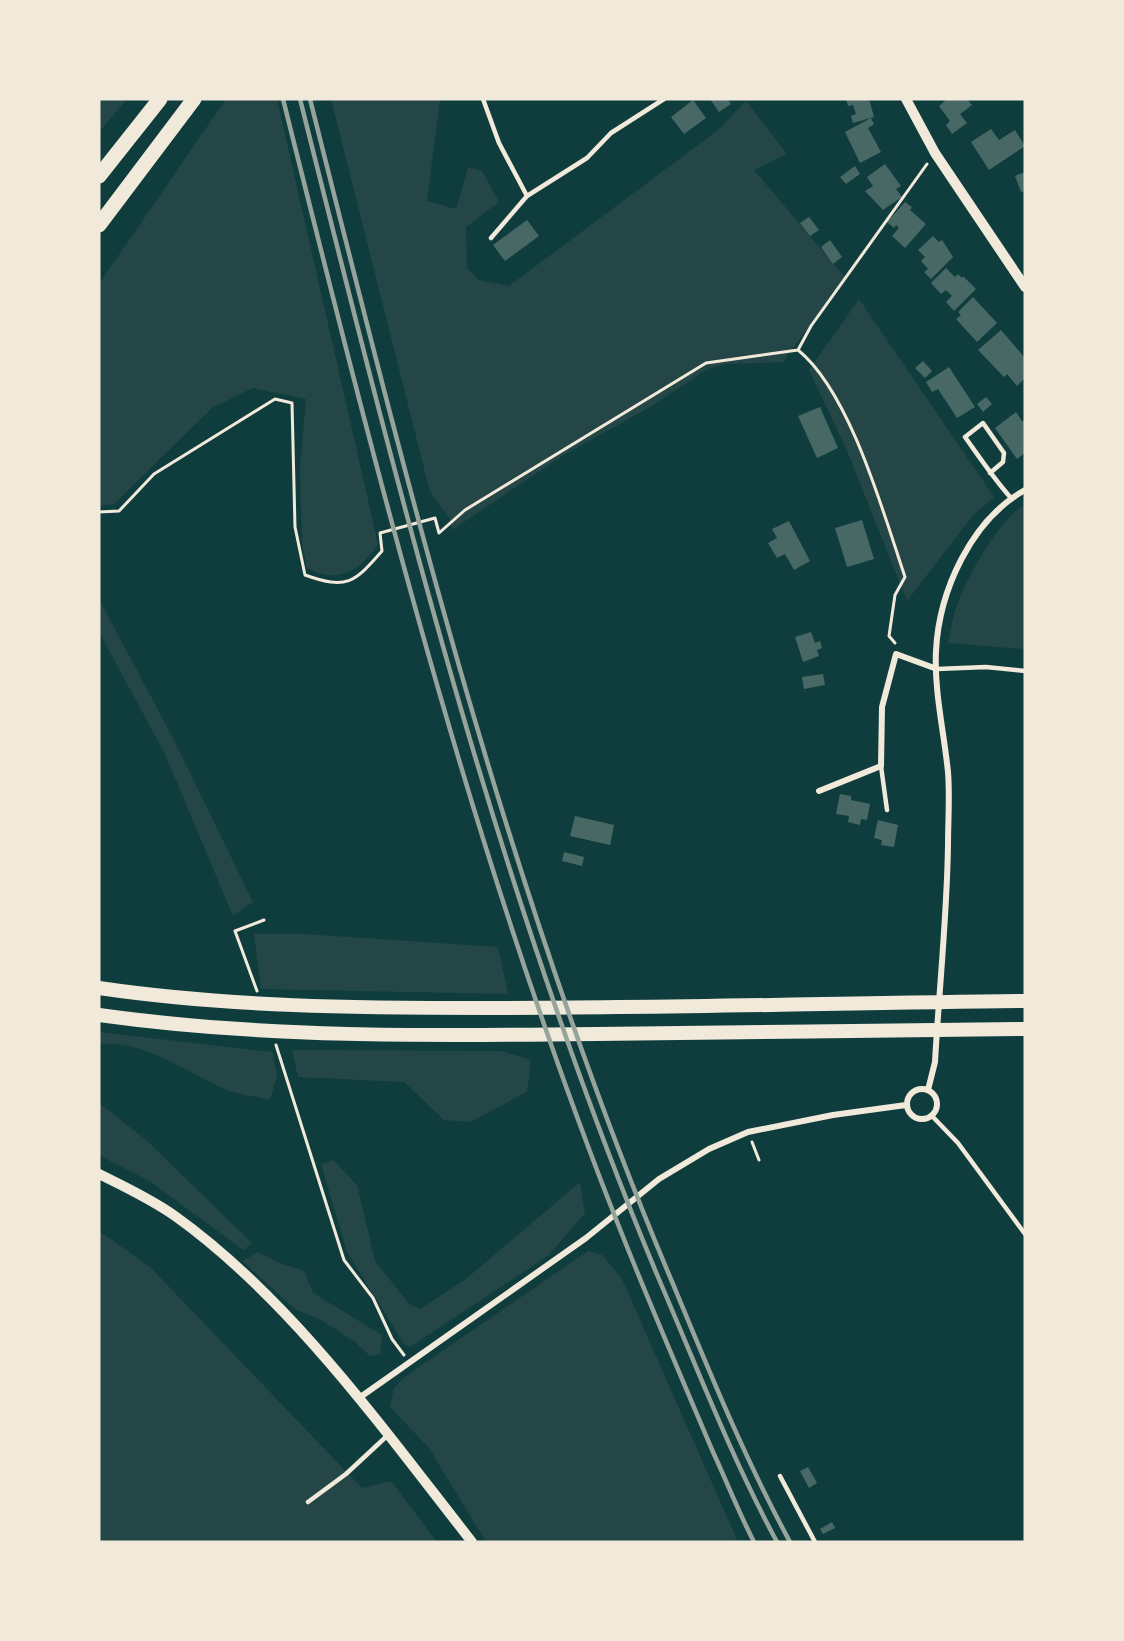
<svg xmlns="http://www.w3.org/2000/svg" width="1124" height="1641" viewBox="0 0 1124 1641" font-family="Overpass,sans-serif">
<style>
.green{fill:#244646}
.building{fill:#486865}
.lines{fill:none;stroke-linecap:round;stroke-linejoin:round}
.path{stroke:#f1e9da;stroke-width:3}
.service{stroke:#f1e9da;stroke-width:4.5}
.minor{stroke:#f1e9da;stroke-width:6}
.tertiary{stroke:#f1e9da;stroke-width:10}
.primary{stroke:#f1e9da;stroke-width:14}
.motorway{stroke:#f1e9da;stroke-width:15}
.rail{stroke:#97a49c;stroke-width:4.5}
</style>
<rect width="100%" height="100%" fill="#0f3d3e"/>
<path class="green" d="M99 99H127L99 132Z
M226 99H277L378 544C360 571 337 585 307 568L302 544 300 469 306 399 253 388 212 408 114 504 99 506V284Z
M331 99H440L427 201 456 209 468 167 482 171 499 202 466 227 467 268 479 280 509 286 718 130 746 101 787 154 754 170 845 277 783 362 726 364 708 369 650 407 562 456 452 530 450 519 430 492Z
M859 299 994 497 974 514 907 601 846 448 809 370Z
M1025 504V649L948 643C951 630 953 614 958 602 971 571 997 522 1025 504Z
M99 599 173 738 253 902 233 916 165 754 99 632Z
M254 934H305L498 947 508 994 261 989Z
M99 1032 272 1052 277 1076 270 1100C255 1096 238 1095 225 1089 182 1070 147 1041 99 1044Z
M292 1050 501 1051 531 1060 527 1092 470 1122 444 1120 404 1082 298 1077Z
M99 1103 145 1139 252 1243 243 1250 151 1182 99 1155Z
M333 1160 357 1185 375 1261 409 1304 420 1309 466 1279 580 1182 585 1213 549 1255 410 1347 404 1344 347 1252 321 1164Z
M99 1231 150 1267 362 1488 391 1481 437 1542H99Z
M588 1251 602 1255 622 1279 738 1542H486L429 1448 390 1407 394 1388 406 1376Z
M258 1252 279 1263 304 1271 313 1293 382 1335 380 1354 370 1356 355 1342 320 1319 296 1310 242 1261Z"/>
<path class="building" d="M710 99H728L731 104 719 112Z
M846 99H869L874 117 853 123 851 116 856 114 853 105 848 106Z
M944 99H967L972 105 960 114 967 123 952 134 946 125 950 121 939 106 945 101Z
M693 100 706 118 684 134 671 117Z
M871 118 874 124 868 128 881 152 860 163 845 132Z
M991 129 999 140 1015 130 1025 146 989 170 971 142Z
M885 164 901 186 896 189 902 197 883 210 865 191 873 186 867 177Z
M855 166 860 174 846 184 840 177Z
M1025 172V191L1021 192 1015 176Z
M905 202 912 207 910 210 926 224 905 248 892 236 899 228 896 225 894 228 887 222Z
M809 217 819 230 810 236 800 223Z
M527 220 539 236 505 261 493 245Z
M933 236 939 242 942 240 953 257 931 279 924 272 928 269 921 261 925 257 918 250Z
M830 240 842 257 833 264 821 247Z
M946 268 955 277 958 274 962 278 963 276 976 289 954 311 946 302 952 296 946 290 941 294 931 283Z
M973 297 997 323 977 342 956 319 961 315 958 312Z
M1001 330 1025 358V378L1017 386 1007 374 1004 377 978 350Z
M923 361 932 371 925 378 915 368Z
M949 367 975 407 957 418 938 389 932 392 926 382Z
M986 397 992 404 983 412 977 404Z
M820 407 838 448 817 458 798 416Z
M1016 412 1022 421 1025 420V453L1017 459 995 428Z
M862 520 874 559 847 567 835 528Z
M789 521 810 561 794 570 785 554 777 558 768 543 777 538 772 529Z
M811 632 815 643 820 641 822 648 817 650 819 656 803 662 795 637Z
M823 674 825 685 804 689 802 677Z
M840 794 851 796V800L870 804 867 820 861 819 860 825 848 822 849 816 836 814Z
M575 816 614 825 610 845 570 836Z
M878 820 898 825 894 847 881 845 882 840 874 838Z
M564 852 584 857 582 866 562 861Z
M808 1467 817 1483 809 1488 800 1471Z
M832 1522 835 1528 823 1534 820 1529Z"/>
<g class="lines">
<path class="path" d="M798 350C850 392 883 512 905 577L895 595 889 636 895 643
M99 512 119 511 154 474 275 399 292 403 295 527 305 575C347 590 354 583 382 551L380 533 435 518 439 533 465 510 706 363 798 350 811 326 927 164
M257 991 235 931 264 920
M276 1045 344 1260 373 1298 392 1339 404 1355
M752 1142 759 1160"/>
<path class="service" d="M483 99 499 143 527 196
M491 238 527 196 587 158 611 133 664 99
M990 473 1003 462 1004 453 983 423 965 437C980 458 994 479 1011 498
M937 669 986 667 1025 671
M881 766 887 810
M932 1116 958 1143 1025 1234
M780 1476 815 1542
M308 1502 346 1474 388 1435"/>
<path class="minor" d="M819 791 881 766 882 707 896 654 937 669
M907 1104a15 15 0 1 1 30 0a15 15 0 1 1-30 0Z
M928 1090 935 1062C939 990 947 917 948 845 948 821 950 796 948 772 944 732 934 691 936 651 939 591 971 520 1025 490
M359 1398 586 1238 659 1179 709 1149 748 1132 833 1115 906 1105"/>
<path class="tertiary" d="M906 99 935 153 1025 287
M99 1174C125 1187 151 1199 175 1216 291 1299 384 1430 472 1542"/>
<path class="primary" d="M99 988C229 1007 358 1008 489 1008 668 1008 846 1003 1025 1001
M99 1015C264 1038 430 1036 596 1034 739 1032 882 1031 1025 1029"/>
<path class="motorway" d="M99 176 160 99
M99 225 194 99"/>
<path class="rail" d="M283 99C382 494 481 890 636 1269 661 1330 687 1391 713 1452 727 1482 739 1513 754 1542
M300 99C400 497 499 897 658 1277 696 1365 731 1457 777 1542
M310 99C411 500 511 903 673 1284 709 1371 745 1459 790 1542"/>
</g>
<rect width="1124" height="1641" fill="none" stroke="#f1e9da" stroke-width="201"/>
</svg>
